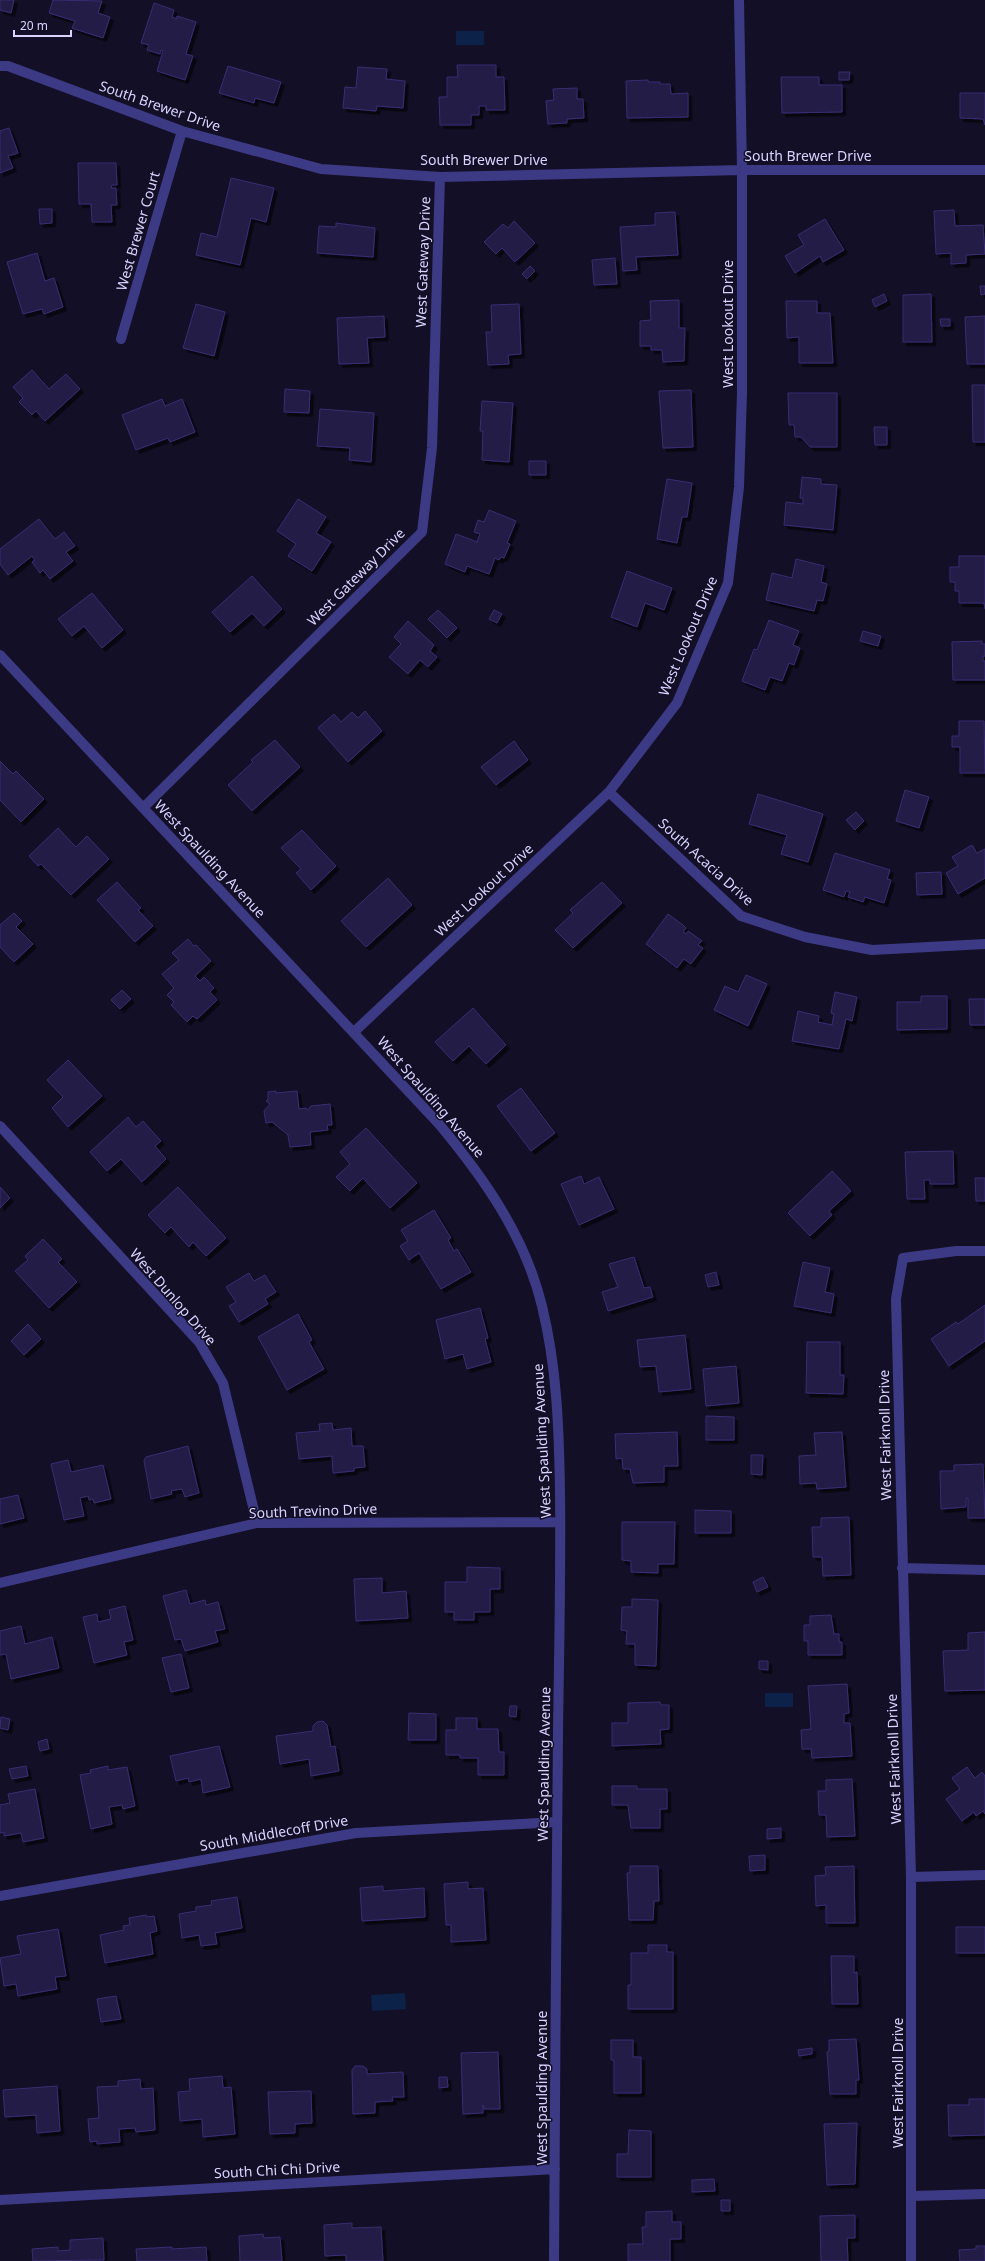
<svg xmlns="http://www.w3.org/2000/svg" width="985" height="2261" viewBox="0 0 985 2261" font-family="'Noto Sans',sans-serif">
<style>
.water{fill:#0c2248}
.building{fill:#241b47;stroke:#3b2d73;filter:url(#shadow)}
.lines{fill:none;stroke-linecap:round;stroke-linejoin:round}
.minor{stroke:#3d3a85;stroke-width:10}
.labels{text-anchor:middle;stroke-width:3;stroke-linejoin:round;paint-order:stroke}
.street-label{font-size:14px;fill:#d9d4ff;stroke:#130f26}
</style>
<defs>
<filter id="shadow"><feDropShadow dx="3.5" dy="3.5" stdDeviation="0" flood-color="#0009"/></filter>
</defs>
<rect width="100%" height="100%" fill="#130f26"/>
<path class="water" d="M456 31H484V45H456Z
M765 1693H793V1707H765Z
M405 1993 406 2009 372 2011 371 1995Z"/>
<path class="building" d="M0 0H14L11 13 0 10Z
M53 0 102 1 98 13 110 17 103 38 72 28 75 21 49 13Z
M154 3 174 10 172 17 177 19V16L196 22 186 54 193 56 185 80 157 71 163 51 161 50 160 54 147 50 149 45 141 43Z
M457 65H496V77H504L505 110H486V106H479V115H471V125H440L439 97H447V77H458Z
M228 66 281 82 274 103 255 98 254 103 219 93Z
M358 67 387 69 386 79 405 81 403 108 377 106 376 111 343 108 345 87 356 88Z
M839 72H850L849 80H839Z
M781 77H819V85H842V112L782 113Z
M648 80V82H660V84H670L671 94 688 93V117L627 118 626 81Z
M577 88V99H583L584 118 567 119V123L548 124 546 101 554 100 553 89Z
M960 93H985V125L983 119 960 118Z
M9 128 18 153 8 156 13 168 0 173V131Z
M78 163H116L117 185H112L111 188H116L117 205H111L112 222H92L91 204H79Z
M231 178 274 188 266 222 251 218 240 265 196 255 201 233 217 237Z
M39 209H52V223L40 224Z
M954 210 955 226 983 225 985 254 966 255V263L951 264V253L936 254 934 211Z
M675 212 678 255 636 257 637 270 623 271 620 227 655 225V213Z
M825 219 844 250 823 262 820 256 795 273 785 256 804 245 798 235Z
M514 221 535 243 515 262 502 248 496 254 484 242 503 224 508 228Z
M336 223 375 228 373 257 317 253 319 226 336 227Z
M37 253 45 281 54 278 63 307 44 314 42 309 23 314 7 262Z
M615 258 617 284 594 285 592 260Z
M530 266 535 271 527 279 522 274Z
M980 286H985V294L981 295Z
M884 294 887 301 875 307 872 300Z
M931 294 932 342H903V295Z
M679 300V328H685L684 361 663 362 662 350H651V346H640V321L651 320 650 301Z
M786 301H817V313H830L833 363H799V337L787 338Z
M196 304 225 312 214 356 183 348Z
M519 304 521 354 508 355 509 364 488 365 486 332H492L491 305Z
M384 316 385 337 367 338 369 363 339 364 337 318Z
M985 316V364H967L965 317Z
M940 319H950V326H941Z
M32 370 49 389 66 374 80 389 45 421 36 411 32 415 19 402 23 398 13 387Z
M972 385H985V442H973Z
M285 389 310 391 309 413 284 412Z
M691 390 693 447 663 448 659 391Z
M788 393H837V447H810L801 437H795L794 425H789Z
M162 399 165 406 182 399 195 432 170 442 168 438 136 450 122 415Z
M482 401 513 403 509 462 482 460 483 431H480Z
M320 409 374 413 371 462 349 460 350 448 317 446Z
M874 427H887V445H875Z
M529 461H546V475H529Z
M802 477 821 479V484L837 485 833 530 784 525 786 502 803 504V498H800Z
M667 479 692 483 687 517H682L677 543 657 539Z
M298 499 326 517 316 533 331 542 312 571 288 556 296 544 277 531Z
M489 510 516 521 507 543 510 544 504 558 501 557 499 560 495 558 489 574 467 566 465 572 445 564 456 534 477 542 480 534 474 532 478 520 484 522Z
M39 519 55 539 64 532 75 546 66 552 73 561 50 579 43 570 40 573 32 562 35 560 32 556 8 575 0 564V549Z
M959 556H985V609L984 603H959V591H955V582H950V567H959Z
M796 559 824 566 821 582 827 584 823 601 817 600 814 611 766 600 772 573 792 578Z
M627 571 672 588 664 610 645 603 637 627 611 617Z
M252 576 282 609 264 626 252 613 230 632 212 612Z
M92 593 123 630 102 648 84 626 72 636 58 619Z
M438 610 457 628 447 638 428 619Z
M494 610 502 614 497 623 489 619Z
M769 620 799 631 793 645 800 648 794 665 789 663 782 681 770 677 765 690 742 681 754 649 757 650Z
M408 621 434 645 430 651 437 657 428 667 420 660 408 674 389 657 401 644 394 637Z
M863 631 881 636 878 646 860 641Z
M982 641V644H985V656H983V661H985V680H953L952 642Z
M365 711 382 731 348 762 318 728 334 714 341 722 352 712 358 718Z
M959 721H984L985 773H960V747H952V736H959Z
M275 740 300 767 252 811 228 785 253 762 251 760Z
M514 741 528 760 496 785 481 767Z
M0 761 13 774 16 771 44 799 21 822 0 800Z
M905 790 929 797 919 828 896 821Z
M758 794 823 814 808 862 781 854 787 835 749 824Z
M856 812 864 821 855 830 846 820Z
M58 828 76 847 87 836 109 859 71 895 41 864 38 866 29 856Z
M302 830 336 866 311 890 296 873 301 869 281 848Z
M972 845 977 853 985 849V878L958 894 946 873 958 866 952 857Z
M835 853 890 870 887 879 891 880 884 903 865 897 863 902 848 897 850 892 846 891 844 897 823 890Z
M941 872 942 894 917 895 916 873Z
M388 878 412 905 366 947 341 921Z
M117 882 141 908 138 910 153 926 135 942 97 900Z
M602 882 622 903 573 948 555 930 573 913 570 910Z
M14 913 22 921 16 927 33 944 14 962 0 947V925Z
M668 914 683 925 686 928 683 932 686 934 688 931 702 941 698 945 703 948 691 964 684 959 677 968 646 944Z
M188 939 194 946 196 945 211 961 195 976 200 981 204 977 214 988 210 992 217 1000 197 1019 193 1016 187 1022 171 1005 174 1002 167 995 174 988 162 974 179 960 172 953Z
M746 975 767 984 748 1026 714 1010 725 986 738 992Z
M122 990 131 999 120 1009 111 1000Z
M835 992 857 997 852 1021 846 1019 839 1049 792 1041 798 1011 819 1016 818 1022 832 1025 834 1014 831 1013Z
M921 996H947V1029L897 1030V1002H921Z
M969 999H985V1025H970Z
M473 1008 506 1045 486 1064 469 1046 453 1061 435 1042Z
M68 1060 102 1096 68 1127 52 1108 63 1097 47 1080Z
M521 1088 555 1133 531 1151 497 1106Z
M276 1091V1093L297 1091 299 1109 306 1108 308 1110 311 1106 330 1104 332 1125H327L328 1130 310 1132 311 1145 290 1147 288 1135 272 1122 266 1123 264 1111 270 1104 266 1101 268 1099V1092Z
M128 1117 136 1127 143 1121 161 1141 155 1146 166 1159 142 1182 121 1159 107 1171 90 1152Z
M366 1128 417 1183 390 1208 363 1178 350 1191 336 1177 350 1164 340 1152Z
M953 1151 954 1184H930V1180H924L925 1199H907L905 1152Z
M832 1171 851 1191 829 1211 832 1215 810 1236 788 1213Z
M581 1176 584 1184 599 1177 614 1209 579 1225 561 1184Z
M975 1178H985V1201H976Z
M0 1187 10 1198 0 1208Z
M178 1187 226 1238 206 1256 193 1242 189 1247 171 1227 165 1233 148 1215Z
M434 1210 451 1238 448 1240 454 1251 457 1249 471 1272 441 1289 419 1253 409 1260 400 1246 408 1241 401 1230Z
M43 1239 62 1259 58 1262 77 1282 49 1308 15 1271 28 1260 25 1256Z
M634 1257 644 1288 650 1287 653 1297 608 1311 602 1292 618 1287 609 1264Z
M803 1262 830 1268 825 1292 834 1294 831 1313 794 1306Z
M716 1272 719 1285 708 1287 705 1275Z
M249 1273 254 1281 265 1275 276 1292 265 1299 268 1304 239 1322 229 1306 236 1302 226 1287Z
M985 1305V1341L949 1366 931 1339 956 1322 958 1324Z
M480 1308 488 1338 485 1339 491 1362 467 1369 463 1354 445 1359 436 1320Z
M298 1314 312 1340 309 1342 324 1369 287 1390 258 1337Z
M28 1324 41 1339 24 1355 11 1341Z
M685 1335 691 1389 659 1392 656 1366 640 1367 637 1340Z
M807 1342H840V1375H844L843 1394 806 1393Z
M736 1366 739 1403 706 1406 703 1369Z
M706 1416 734 1417V1440H706Z
M332 1423 333 1430 351 1428 352 1446H363L365 1467 354 1468V1471L333 1473 332 1456 299 1459 296 1433 320 1431 319 1424Z
M677 1432 678 1466H664V1482L633 1483 630 1469H623L622 1458 616 1459 615 1434Z
M842 1432 846 1487 817 1489 816 1483 800 1484 799 1456 816 1455 814 1433Z
M188 1446 199 1493 185 1497 182 1489 175 1490 171 1491 172 1494 151 1499 144 1461 146 1457Z
M751 1455H763L762 1475 751 1474Z
M68 1460 71 1472 103 1465 111 1499 94 1503 93 1499 89 1500 88 1496 80 1498 84 1516 64 1520 51 1464Z
M983 1464 985 1518H968V1498H966V1507L941 1509 940 1471H954V1465Z
M18 1495 24 1518 0 1524V1499Z
M695 1510 731 1511V1533H695Z
M849 1517 851 1575 823 1576 822 1557H813L812 1527H821V1518Z
M622 1522H675L674 1564H658V1573L631 1572V1561L622 1560Z
M467 1567 500 1568V1589H490V1612H474V1620H454V1612H445V1582H467Z
M763 1577 768 1587 757 1592 753 1582Z
M382 1578V1593L406 1591 408 1618 356 1621 354 1579Z
M186 1590 190 1604 205 1600 206 1605 218 1602 225 1629 215 1631 218 1642 185 1651 181 1639 175 1640 163 1596Z
M632 1599 658 1600 656 1666 635 1665V1644H626L627 1631 621 1630 622 1607H632Z
M125 1606 133 1640 124 1642 127 1655 94 1663 83 1617 97 1614 98 1622 111 1619 109 1610Z
M831 1615 834 1634H839V1642H842V1655H808V1641H804V1625H810V1616Z
M21 1626 25 1644 52 1637 59 1668 11 1679 6 1654 0 1655V1631Z
M985 1632V1690L945 1691 943 1651 968 1650V1633Z
M181 1654 189 1688 171 1692 162 1658Z
M759 1661H768V1670L759 1669Z
M847 1684 849 1713 844 1714V1723H850L852 1756 812 1758 811 1749H802L801 1730 811 1729 808 1686Z
M660 1702 661 1705H669V1729L660 1730 661 1744 612 1746V1723H628V1703Z
M510 1706H517L516 1717 509 1716Z
M409 1713 436 1714V1740H408Z
M1 1717 10 1719 8 1730 0 1728Z
M456 1718H477V1729H498L499 1752H504V1775H478V1758H460V1755H446V1730H456Z
M323 1721 327 1725 331 1747 335 1746 339 1771 311 1776 309 1759 280 1764 276 1736 313 1731V1726L317 1722Z
M47 1739 49 1749 40 1751 38 1742Z
M219 1746 230 1787 203 1793 201 1779 189 1782 188 1778 176 1781 170 1756Z
M26 1766 28 1776 12 1779 9 1769Z
M108 1766V1770L127 1767 135 1806 123 1809 122 1805 109 1807 112 1824 91 1829 80 1775 91 1773 90 1770Z
M967 1767 975 1778 982 1772 985 1776V1814L983 1811 976 1816 974 1812 962 1821 946 1799 960 1789 952 1778Z
M852 1779 855 1836 827 1837 826 1815H819L818 1791H826V1780Z
M612 1786H637V1789H667V1809H660V1828H631L628 1805H612Z
M35 1789 44 1838 23 1842 21 1833 4 1836V1832L0 1833V1805L10 1803 8 1794Z
M781 1828V1838L767 1839V1829Z
M765 1855V1870L750 1871 749 1856Z
M630 1866H658L659 1901H654L653 1920H629L627 1873H630Z
M854 1866 855 1923H826V1905L816 1906 815 1876 826 1875 825 1867Z
M468 1882V1889L483 1888 486 1940 451 1942V1925H446L444 1884Z
M383 1886V1891L424 1888 425 1917 362 1921 360 1888Z
M237 1897 242 1928 215 1933 217 1944 201 1946 199 1935 182 1938 179 1914 196 1911V1907L212 1905 211 1901Z
M146 1915 147 1917 154 1916 157 1931 150 1933 153 1954 105 1963 100 1935 124 1930 123 1926 130 1925 129 1918Z
M956 1927H985V1953H956Z
M58 1929 66 1976 55 1977 57 1989 18 1996 16 1984 4 1986 0 1958 21 1954 17 1936Z
M648 1945H667V1952H673V2009H628V1985H631V1953H648Z
M831 1956H854V1973L857 1972 858 2004H832Z
M116 1996 121 2019 101 2022 97 1999Z
M856 2039 859 2080H856V2094H830L827 2052 829 2051V2040Z
M611 2040H633V2057H641V2093H614V2060H611Z
M812 2048V2054L799 2056 798 2050Z
M498 2052 500 2109H484L483 2105V2113L463 2114 461 2053Z
M355 2066H363L367 2069V2074L403 2072 404 2097H392L393 2101 375 2102V2113L353 2114 352 2070Z
M222 2076 223 2088 231 2087 235 2134 203 2137 202 2119 180 2121 178 2092 190 2091 189 2079Z
M439 2077H447L448 2087 439 2088Z
M140 2079 141 2089 153 2088 155 2130 136 2132 135 2128 119 2129 120 2142 97 2144V2141L90 2142 88 2119 99 2118 97 2087 118 2086V2081Z
M57 2086 60 2131 37 2133 36 2115 5 2117 3 2090Z
M311 2091 312 2123 295 2124V2133L270 2134 268 2092Z
M969 2099H985V2135L949 2136 948 2105H969Z
M857 2123 855 2184 827 2185 824 2124Z
M629 2130 651 2131V2177H617V2154H628Z
M714 2179 715 2191 692 2192V2180Z
M721 2200H730V2211H721Z
M672 2211V2222H681V2239H670V2261H628V2244H643L642 2227H646V2212Z
M855 2215V2238H847L848 2261H821L820 2216Z
M352 2223V2228L381 2227 383 2261H346V2255L325 2256 324 2225Z
M263 2234 264 2238 280 2237 282 2261H240L239 2236Z
M103 2238 104 2260 33 2261 32 2249 58 2247V2251L70 2250V2240Z
M976 2246H985V2261H960L959 2250 976 2249Z
M172 2247V2249L206 2247 207 2261H137L136 2249Z"/>
<g class="lines">
<path class="minor" d="M0 66H8L182 131 321 169 440 177 742 170H985
M121 339 182 131
M0 655 439 1124C484 1178 525 1236 542 1306 557 1367 559 1429 560 1492 561 1572 559 1653 558 1733 555 1909 556 2085 554 2261
M609 792 741 916 805 937 872 950 985 944
M143 808 422 532 432 448 440 177
M354 1032 609 792 677 703 728 583 739 487 742 392V170L739 0
M0 1126 199 1342 223 1383 257 1523
M902 1568 985 1570
M0 1583 257 1523 560 1522
M911 1877 985 1875
M0 1896 356 1833 556 1822
M912 2196 985 2194
M0 2200 555 2169
M911 2261V1877L896 1299 903 1258 956 1251H985"/>
</g>
<g class="labels">
<g class="street-label">
<text transform="translate(160 106) rotate(19)" y="5">South Brewer Drive</text>
<text x="808" y="161">South Brewer Drive</text>
<text x="484" y="165">South Brewer Drive</text>
<text transform="translate(138 231) rotate(-74)" y="5">West Brewer Court</text>
<text transform="translate(423 262) rotate(-88)" y="5">West Gateway Drive</text>
<text transform="translate(728 324) rotate(-90)" y="5">West Lookout Drive</text>
<text transform="translate(356 577) rotate(-45)" y="5">West Gateway Drive</text>
<text transform="translate(688 636) rotate(-67)" y="5">West Lookout Drive</text>
<text transform="translate(210 859) rotate(47)" y="5">West Spaulding Avenue</text>
<text transform="translate(706 862) rotate(42)" y="5">South Acacia Drive</text>
<text transform="translate(484 890) rotate(-43)" y="5">West Lookout Drive</text>
<text transform="translate(431 1097) rotate(49)" y="5">West Spaulding Avenue</text>
<text transform="translate(173 1297) rotate(49)" y="5">West Dunlop Drive</text>
<text transform="translate(885 1435) rotate(-91)" y="5">West Fairknoll Drive</text>
<text transform="translate(542 1441) rotate(-93)" y="5">West Spaulding Avenue</text>
<text transform="translate(313 1511) rotate(-2)" y="5">South Trevino Drive</text>
<text transform="translate(894 1759) rotate(-92)" y="5">West Fairknoll Drive</text>
<text transform="translate(544 1764) rotate(-89)" y="5">West Spaulding Avenue</text>
<text transform="translate(274 1833) rotate(-10)" y="5">South Middlecoff Drive</text>
<text transform="translate(898 2083) rotate(-90)" y="5">West Fairknoll Drive</text>
<text transform="translate(542 2088) rotate(-90)" y="5">West Spaulding Avenue</text>
<text transform="translate(277 2170) rotate(-3)" y="5">South Chi Chi Drive</text>
</g>
</g>
<path d="M14 30v6h57v-6" fill="none" stroke="#d9d4ff" stroke-width="2"/>
<text x="20" y="30" font-size="12" fill="#d9d4ff" stroke="#130f26" stroke-width="3" paint-order="stroke">20 m</text>
</svg>
